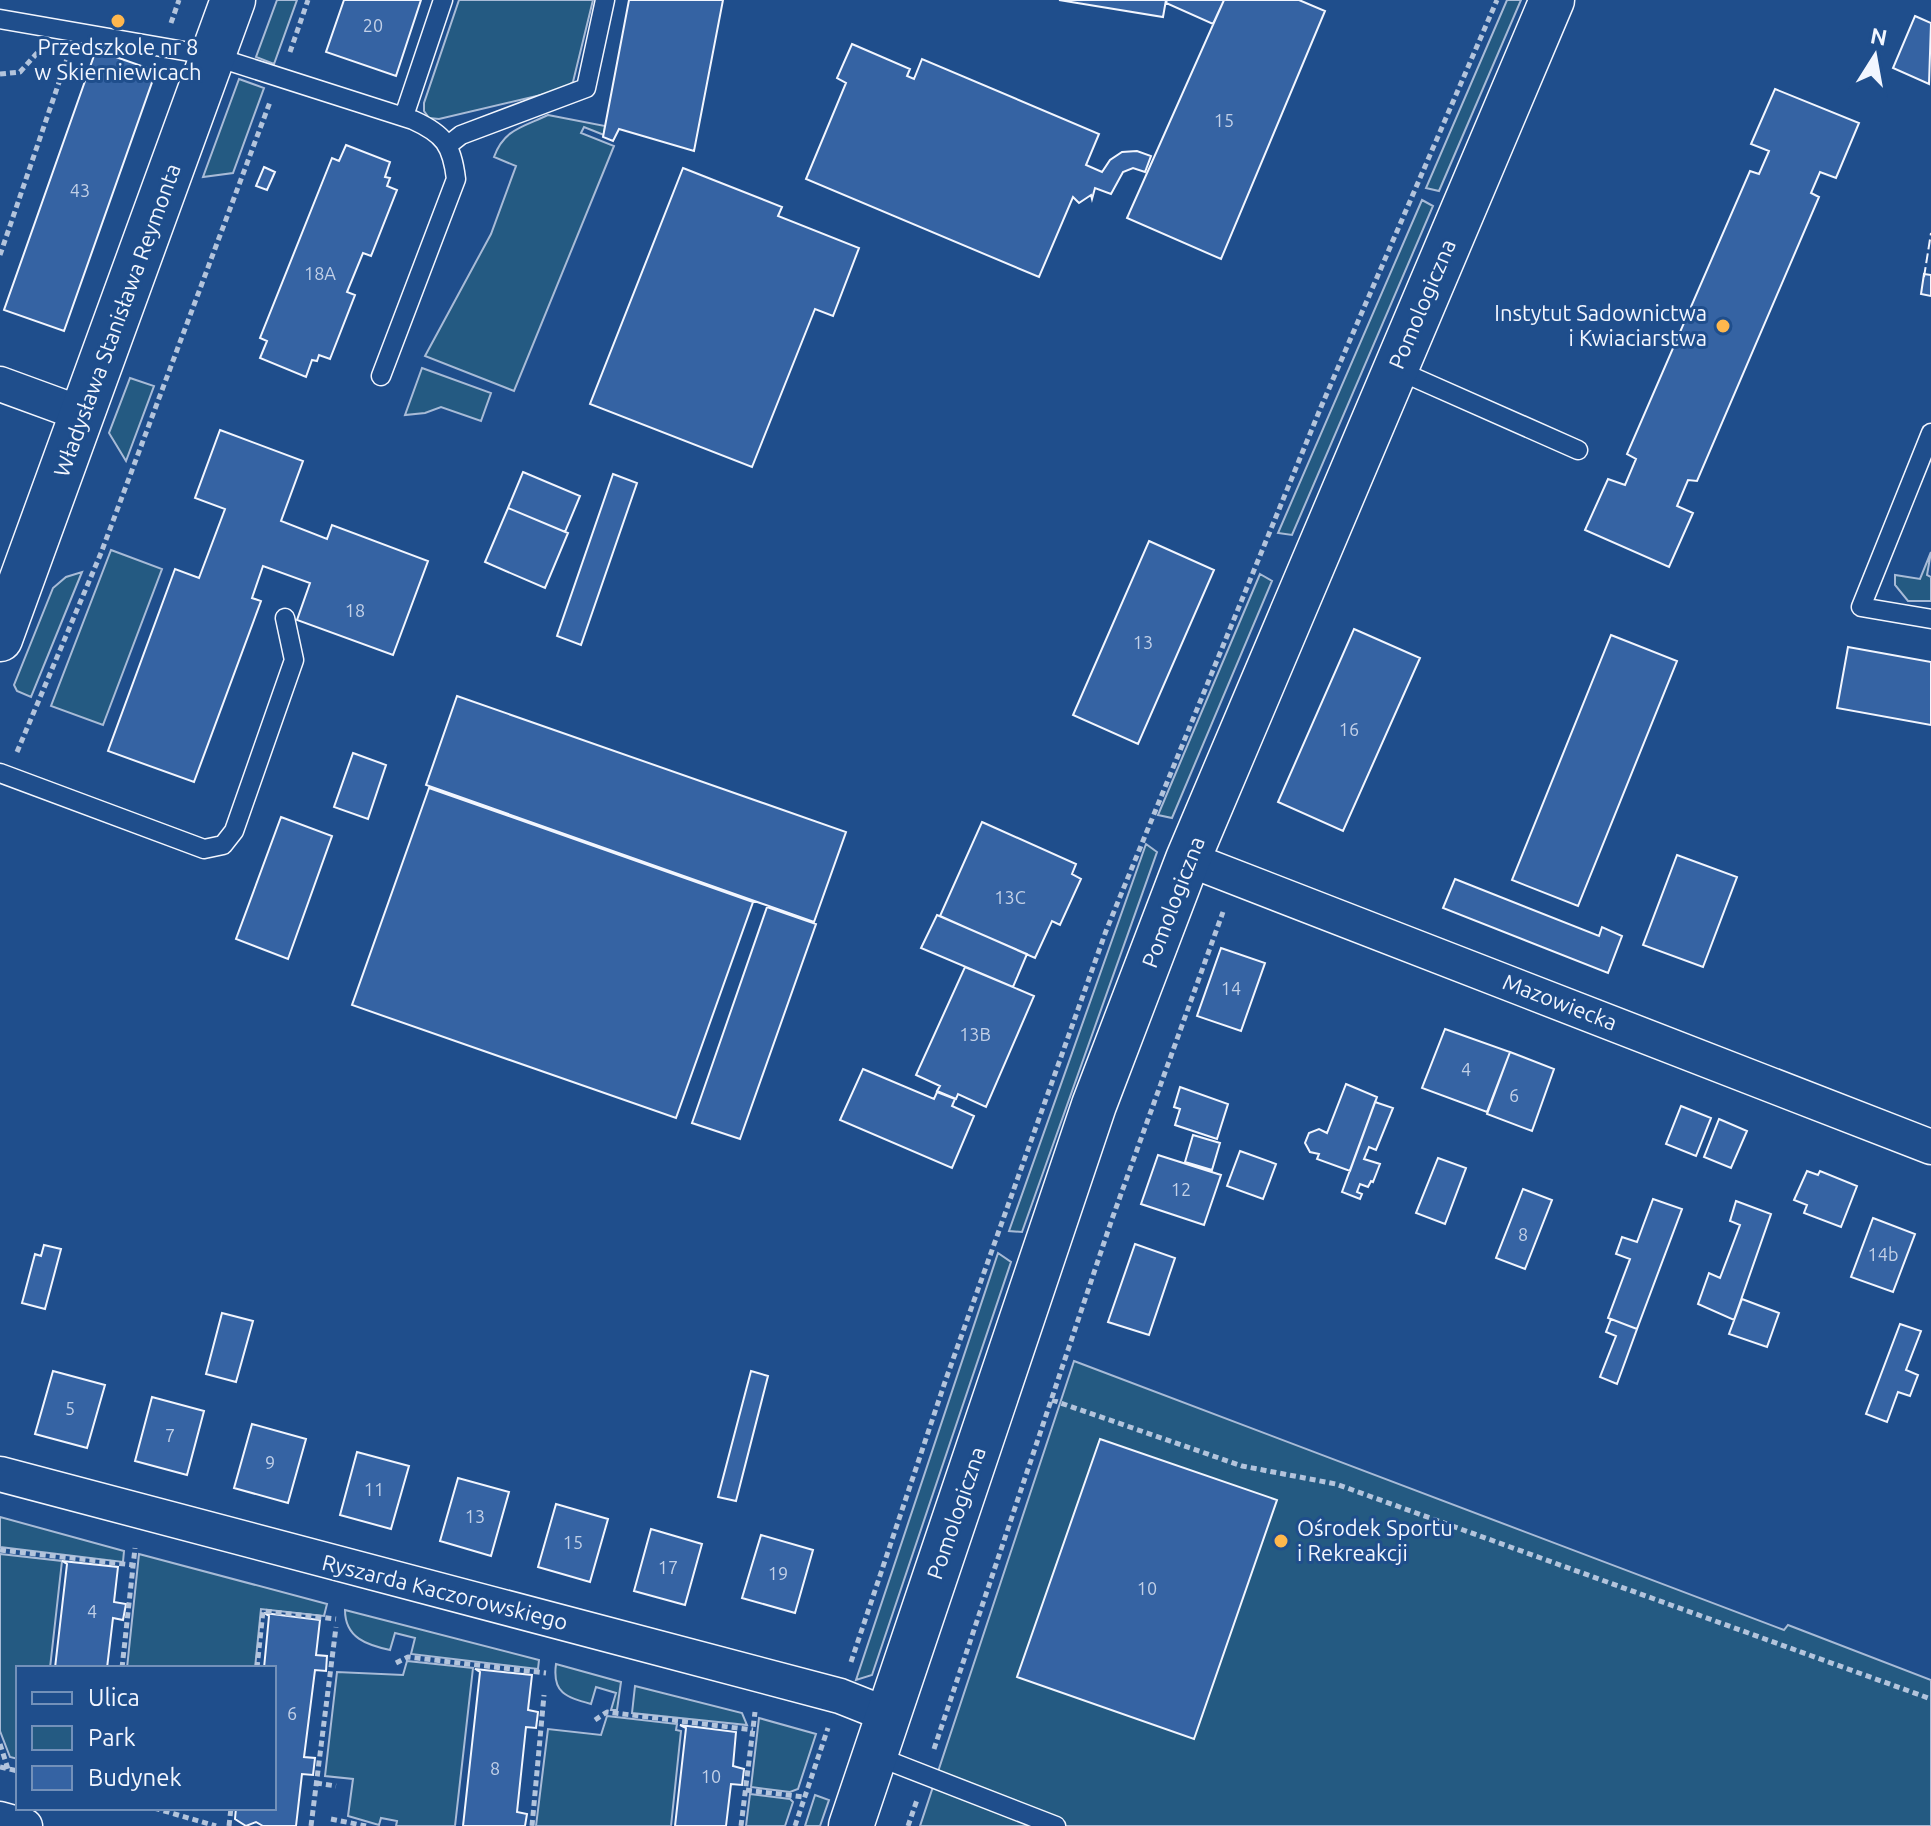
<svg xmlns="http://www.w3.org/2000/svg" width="1931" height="1826" viewBox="0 0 1931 1826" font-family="Ubuntu,sans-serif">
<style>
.green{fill:#245a82;stroke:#a8bbd7;stroke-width:2}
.building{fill:#3563a3;stroke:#f2f6ff;stroke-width:2}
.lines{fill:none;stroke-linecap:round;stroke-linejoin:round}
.lane-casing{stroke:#f2f6ff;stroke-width:21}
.street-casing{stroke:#f2f6ff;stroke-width:37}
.secondary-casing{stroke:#f2f6ff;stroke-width:47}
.path{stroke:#b3c4dc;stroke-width:5;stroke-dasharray:6 4;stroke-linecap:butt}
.lane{stroke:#1f4e8c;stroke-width:18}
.street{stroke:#1f4e8c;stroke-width:34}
.secondary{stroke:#1f4e8c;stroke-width:44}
.fence{stroke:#f2f6ff;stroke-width:2;stroke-dasharray:10 4;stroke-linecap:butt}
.poi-dot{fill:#ffb74d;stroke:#1f4e8c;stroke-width:3}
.labels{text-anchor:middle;stroke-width:6;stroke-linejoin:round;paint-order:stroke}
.number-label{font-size:18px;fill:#c3d1e8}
.poi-label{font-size:22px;fill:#f2f6ff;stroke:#1f4e8c}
.street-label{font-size:22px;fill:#f2f6ff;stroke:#1f4e8c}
</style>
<rect width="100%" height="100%" fill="#1f4e8c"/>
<path class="green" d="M277 0H297L274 64 256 57Z
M459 0H593L573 82 562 90 439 119 429 118 424 111V103Z
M1507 0H1521L1439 191 1426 188Z
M239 79 264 88 233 173 203 177Z
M548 115 605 126 604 135 584 127 581 133 614 146 514 391 425 356 491 234 516 166 494 157C504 129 523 127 548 115Z
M1422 200 1433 206 1292 535 1278 533Z
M422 368 491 393 481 421 441 407 425 413 405 415Z
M130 378 154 386 126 461 109 433Z
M111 550 162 569 103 725 51 706Z
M1931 552 1927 575 1931 577V601H1908L1895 585V575L1920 579Z
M82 572 31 697 17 691 14 685 53 588 66 577Z
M1260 574 1272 581 1172 818 1158 815Z
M1146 844 1157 852 1022 1232 1009 1231Z
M998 1253 1011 1262 872 1675 856 1680Z
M1074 1361 1784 1630 1788 1625 1931 1680V1826H920Z
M0 1517 124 1551 123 1562 0 1547Z
M0 1554 62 1561 50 1668H18V1759L10 1757 0 1731Z
M139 1554 327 1604 324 1616 261 1609 255 1668H127Z
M345 1610 539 1660 538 1669 411 1654 415 1638 395 1633 390 1650C367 1645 345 1638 345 1610Z
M407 1661 473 1668 455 1826H396L397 1821 381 1818 379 1825 348 1816 353 1779 325 1776 337 1672 403 1675Z
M556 1664 621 1682 617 1710H611L616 1693 596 1687 591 1704C566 1697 552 1693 556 1664Z
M635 1686 742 1713 747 1725 632 1713Z
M607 1716 677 1724 676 1730 681 1731 671 1826H536L548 1729 601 1735Z
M759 1718 816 1734 798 1789 790 1792 751 1787Z
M750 1794 790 1799 793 1802 785 1826H746Z
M815 1795 829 1800 820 1826H805Z"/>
<path class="building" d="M344 0H421L396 76 326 52Z
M629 0H723L694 151 619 129 613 141 603 137Z
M1059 0H1166L1163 17Z
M1167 0H1224L1213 24 1166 3Z
M1224 0H1299L1325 11 1221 259 1127 218Z
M1915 16 1931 23 1929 84 1893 68Z
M852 44 910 69 907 76 914 79 922 59 1099 134 1086 165 1102 172 1110 160 1122 152 1137 151 1151 156 1145 172 1133 168 1123 172 1111 194 1095 188 1092 199 1091 195 1079 203 1073 197 1039 277 806 179 846 83 837 78Z
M96 50 156 71 64 331 4 310Z
M1775 89 1859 123 1836 178 1820 172 1811 193 1819 197 1697 481 1688 480 1677 506 1693 513 1669 567 1585 530 1608 479 1625 485 1636 459 1627 454 1750 171 1759 174 1769 151 1751 144Z
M346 145 390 162 385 177 390 178 387 186 397 190 371 256 363 253 347 292 355 295 330 359 319 355 317 361 312 360 306 377 260 358 267 341 260 338 332 158 339 161Z
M264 167 275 172 267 190 256 186Z
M683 168 782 207 778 216 859 248 833 316 815 309 752 467 590 404Z
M1924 274 1931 275V296L1921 294Z
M220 430 303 461 281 521 327 539 332 525 428 561 393 655 297 620 310 583 263 566 252 598 261 601 194 782 108 751 175 569 199 578 225 509 195 498Z
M523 472 580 496 565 532 508 508Z
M613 474 637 483 581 645 557 636Z
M508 508 568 533 545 588 485 562Z
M1149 541 1214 570 1138 744 1073 715Z
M1354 629 1420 658 1343 831 1278 802Z
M1611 635 1677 661 1578 906 1512 880Z
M1848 647 1931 662V725L1837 708Z
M457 696 846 832 814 922 426 785Z
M353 753 386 765 368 819 334 807Z
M429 788 753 902 676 1118 352 1005Z
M281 817 332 836 288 959 236 939Z
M982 822 1076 864 1072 874 1081 879 1060 925 1052 921 1035 958 940 916Z
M1677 855 1737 877 1703 967 1643 945Z
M1455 879 1599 936 1602 927 1622 936 1608 973 1443 908Z
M767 907 816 924 740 1139 692 1123Z
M937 915 1027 954 1013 987 921 948Z
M1221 948 1265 963 1241 1031 1197 1016Z
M965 967 1034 996 986 1107 958 1094 956 1099 937 1091 940 1086 916 1075Z
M1445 1029 1510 1052 1487 1112 1422 1088Z
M1510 1052 1554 1069 1532 1131 1487 1114Z
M863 1069 934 1099 937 1092 955 1099 952 1106 974 1116 952 1168 840 1120Z
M1346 1084 1377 1097 1350 1171 1317 1159 1319 1154 1310 1152 1305 1143 1309 1133 1319 1129 1327 1133Z
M1180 1087 1228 1104 1217 1139 1175 1125 1180 1109 1174 1107Z
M1375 1102 1393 1108 1376 1150 1369 1147 1364 1159 1380 1164 1373 1182 1371 1181 1368 1187 1360 1184 1357 1192 1362 1194 1360 1199 1342 1192Z
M1681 1106 1711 1118 1696 1156 1666 1144Z
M1719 1119 1747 1131 1731 1168 1704 1157Z
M1193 1135 1220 1143 1212 1170 1185 1162Z
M1240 1151 1276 1164 1263 1199 1227 1186Z
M1158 1155 1221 1175 1204 1225 1141 1204Z
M1438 1158 1466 1168 1445 1224 1416 1213Z
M1807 1171 1818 1175 1820 1171 1857 1186 1841 1227 1804 1213 1807 1205 1794 1200Z
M1523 1189 1552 1200 1525 1269 1496 1258Z
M1653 1199 1682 1209 1637 1329 1608 1318 1630 1259 1616 1254 1622 1237 1637 1242Z
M1736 1201 1771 1214 1734 1320 1698 1304 1709 1273 1720 1278 1740 1225 1730 1221Z
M1873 1218 1915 1234 1893 1292 1851 1277Z
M1135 1244 1175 1258 1149 1335 1108 1322Z
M44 1245 61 1249 45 1309 22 1303 35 1254 41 1256Z
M1742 1299 1779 1313 1767 1347 1729 1334Z
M222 1313 253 1321 236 1382 206 1374Z
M1611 1319 1637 1329 1617 1384 1600 1377 1616 1336 1606 1332Z
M1900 1324 1921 1331 1906 1370 1918 1375 1910 1396 1898 1392 1887 1422 1866 1414Z
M53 1371 105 1385 87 1448 35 1434Z
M751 1371 768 1376 736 1501 718 1497Z
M152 1397 204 1411 187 1475 135 1461Z
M252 1424 306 1439 288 1503 234 1488Z
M1100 1439 1277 1500 1194 1739 1017 1677Z
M357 1452 409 1466 391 1529 340 1515Z
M458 1478 509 1492 491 1556 440 1541Z
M556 1504 608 1519 590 1582 538 1567Z
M651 1529 702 1544 685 1605 634 1591Z
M761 1535 813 1550 795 1613 742 1598Z
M62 1561 118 1567 114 1602 126 1604 123 1620 113 1618 107 1668H55L67 1564Z
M264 1613 320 1620 316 1655 327 1656 326 1671 315 1670 304 1757 315 1758 313 1775 302 1774 296 1826H263L256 1822 246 1826 235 1819 236 1808H274V1668H264L269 1616Z
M475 1669 532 1675 528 1710 538 1712 536 1728 526 1727 517 1812 527 1814 525 1826H463L480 1672Z
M680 1725 736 1732 733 1766 744 1769 742 1785 731 1784 726 1826H675L686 1728Z"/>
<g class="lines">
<defs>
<path id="lane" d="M0 19 213 56 413 120C444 134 452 145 456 179L381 376
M404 116 443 0
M447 146 461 135 586 88 605 0
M1395 369 1578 450
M1931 433 1861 607 1931 619
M0 773 204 849 223 845 234 831 294 660 285 618
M876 1756 1056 1826"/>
<path id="street" d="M0 384 82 414
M1188 859 1931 1147
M0 1474 840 1696 888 1715
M0 1819 25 1826"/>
<path id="secondary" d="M0 639 233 0
M851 1826 1094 1105 1188 859 1552 0"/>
</defs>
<use href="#lane" class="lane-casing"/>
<use href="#street" class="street-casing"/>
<use href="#secondary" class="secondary-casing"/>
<path class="path" d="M171 23 179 0
M290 52 308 0
M0 74 20 72 38 52
M0 255 67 59
M17 752 101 553 270 102
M1052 1400 1242 1466 1336 1484 1931 1699
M0 1550 133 1565
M851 1662 946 1379 1106 931 1321 407 1497 0
M396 1663 408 1657 546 1673
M122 1668 135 1548
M257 1668 263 1611 336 1619
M595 1720 607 1712 753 1730
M0 1744 8 1769
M934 1749 1112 1219 1223 912
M0 1767 18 1771
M316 1783 336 1786
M746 1790 804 1797
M154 1808 216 1826
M331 1819 366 1826
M229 1826 231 1808
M311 1826 336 1627
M532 1826 544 1695
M741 1826 755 1712
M795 1826 828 1728
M908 1826 917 1800"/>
<use href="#lane" class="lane"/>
<use href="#street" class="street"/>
<use href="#secondary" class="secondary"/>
<path class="fence" d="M1924 277 1931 233"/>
</g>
<g class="poi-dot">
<circle cx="118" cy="21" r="8"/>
<circle cx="1723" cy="326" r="8"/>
<circle cx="1281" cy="1541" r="8"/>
</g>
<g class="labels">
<g class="number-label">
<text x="373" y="32">20</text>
<text x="1224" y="127">15</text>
<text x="80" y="197">43</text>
<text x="320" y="280">18A</text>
<text x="355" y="617">18</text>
<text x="1143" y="649">13</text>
<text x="1349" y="736">16</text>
<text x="1010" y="904">13C</text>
<text x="1231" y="995">14</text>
<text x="975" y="1041">13B</text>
<text x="1466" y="1076">4</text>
<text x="1514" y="1102">6</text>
<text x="1181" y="1196">12</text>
<text x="1523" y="1241">8</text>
<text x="1883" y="1261">14b</text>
<text x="70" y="1415">5</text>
<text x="170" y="1442">7</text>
<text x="270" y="1469">9</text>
<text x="374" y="1496">11</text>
<text x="475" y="1523">13</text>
<text x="573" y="1549">15</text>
<text x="668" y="1574">17</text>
<text x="778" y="1580">19</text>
<text x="1147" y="1595">10</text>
<text x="92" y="1618">4</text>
<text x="292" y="1720">6</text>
<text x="495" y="1775">8</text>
<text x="711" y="1783">10</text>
</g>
<g class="poi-label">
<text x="118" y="55">Przedszkole nr 8<tspan x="118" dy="25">w Skierniewicach</tspan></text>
<text x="1707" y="321" text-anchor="end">Instytut Sadownictwa<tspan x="1707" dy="25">i Kwiaciarstwa</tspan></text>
<text x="1297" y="1536" text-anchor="start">Ośrodek Sportu<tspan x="1297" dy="25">i Rekreakcji</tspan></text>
</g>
<g class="street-label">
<text transform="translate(1422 304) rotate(-67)" y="8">Pomologiczna</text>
<text transform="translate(117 320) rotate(-70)" y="8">Władysława Stanisława Reymonta</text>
<text transform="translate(1173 902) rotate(-69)" y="8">Pomologiczna</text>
<text transform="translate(1560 1002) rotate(21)" y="8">Mazowiecka</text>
<text transform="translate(956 1513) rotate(-71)" y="8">Pomologiczna</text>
<text transform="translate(445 1592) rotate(14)" y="8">Ryszarda Kaczorowskiego</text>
</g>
</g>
<rect x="16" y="1666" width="260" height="144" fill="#1f4e8c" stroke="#7391ba" stroke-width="2"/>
<rect x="32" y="1692" width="40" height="12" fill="#1f4e8c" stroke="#7391ba" stroke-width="2"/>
<text x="88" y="1706" font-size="24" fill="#f2f6ff">Ulica</text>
<rect x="32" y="1726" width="40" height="24" fill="#245a82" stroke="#7391ba" stroke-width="2"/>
<text x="88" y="1746" font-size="24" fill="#f2f6ff">Park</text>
<rect x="32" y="1766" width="40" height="24" fill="#3563a3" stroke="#7391ba" stroke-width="2"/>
<text x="88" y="1786" font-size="24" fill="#f2f6ff">Budynek</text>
<g transform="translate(1875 56) rotate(11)" stroke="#1f4e8c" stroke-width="6" paint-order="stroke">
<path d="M0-6L14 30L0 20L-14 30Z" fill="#f2f6ff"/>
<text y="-12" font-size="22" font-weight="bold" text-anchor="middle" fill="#f2f6ff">N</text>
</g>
</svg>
